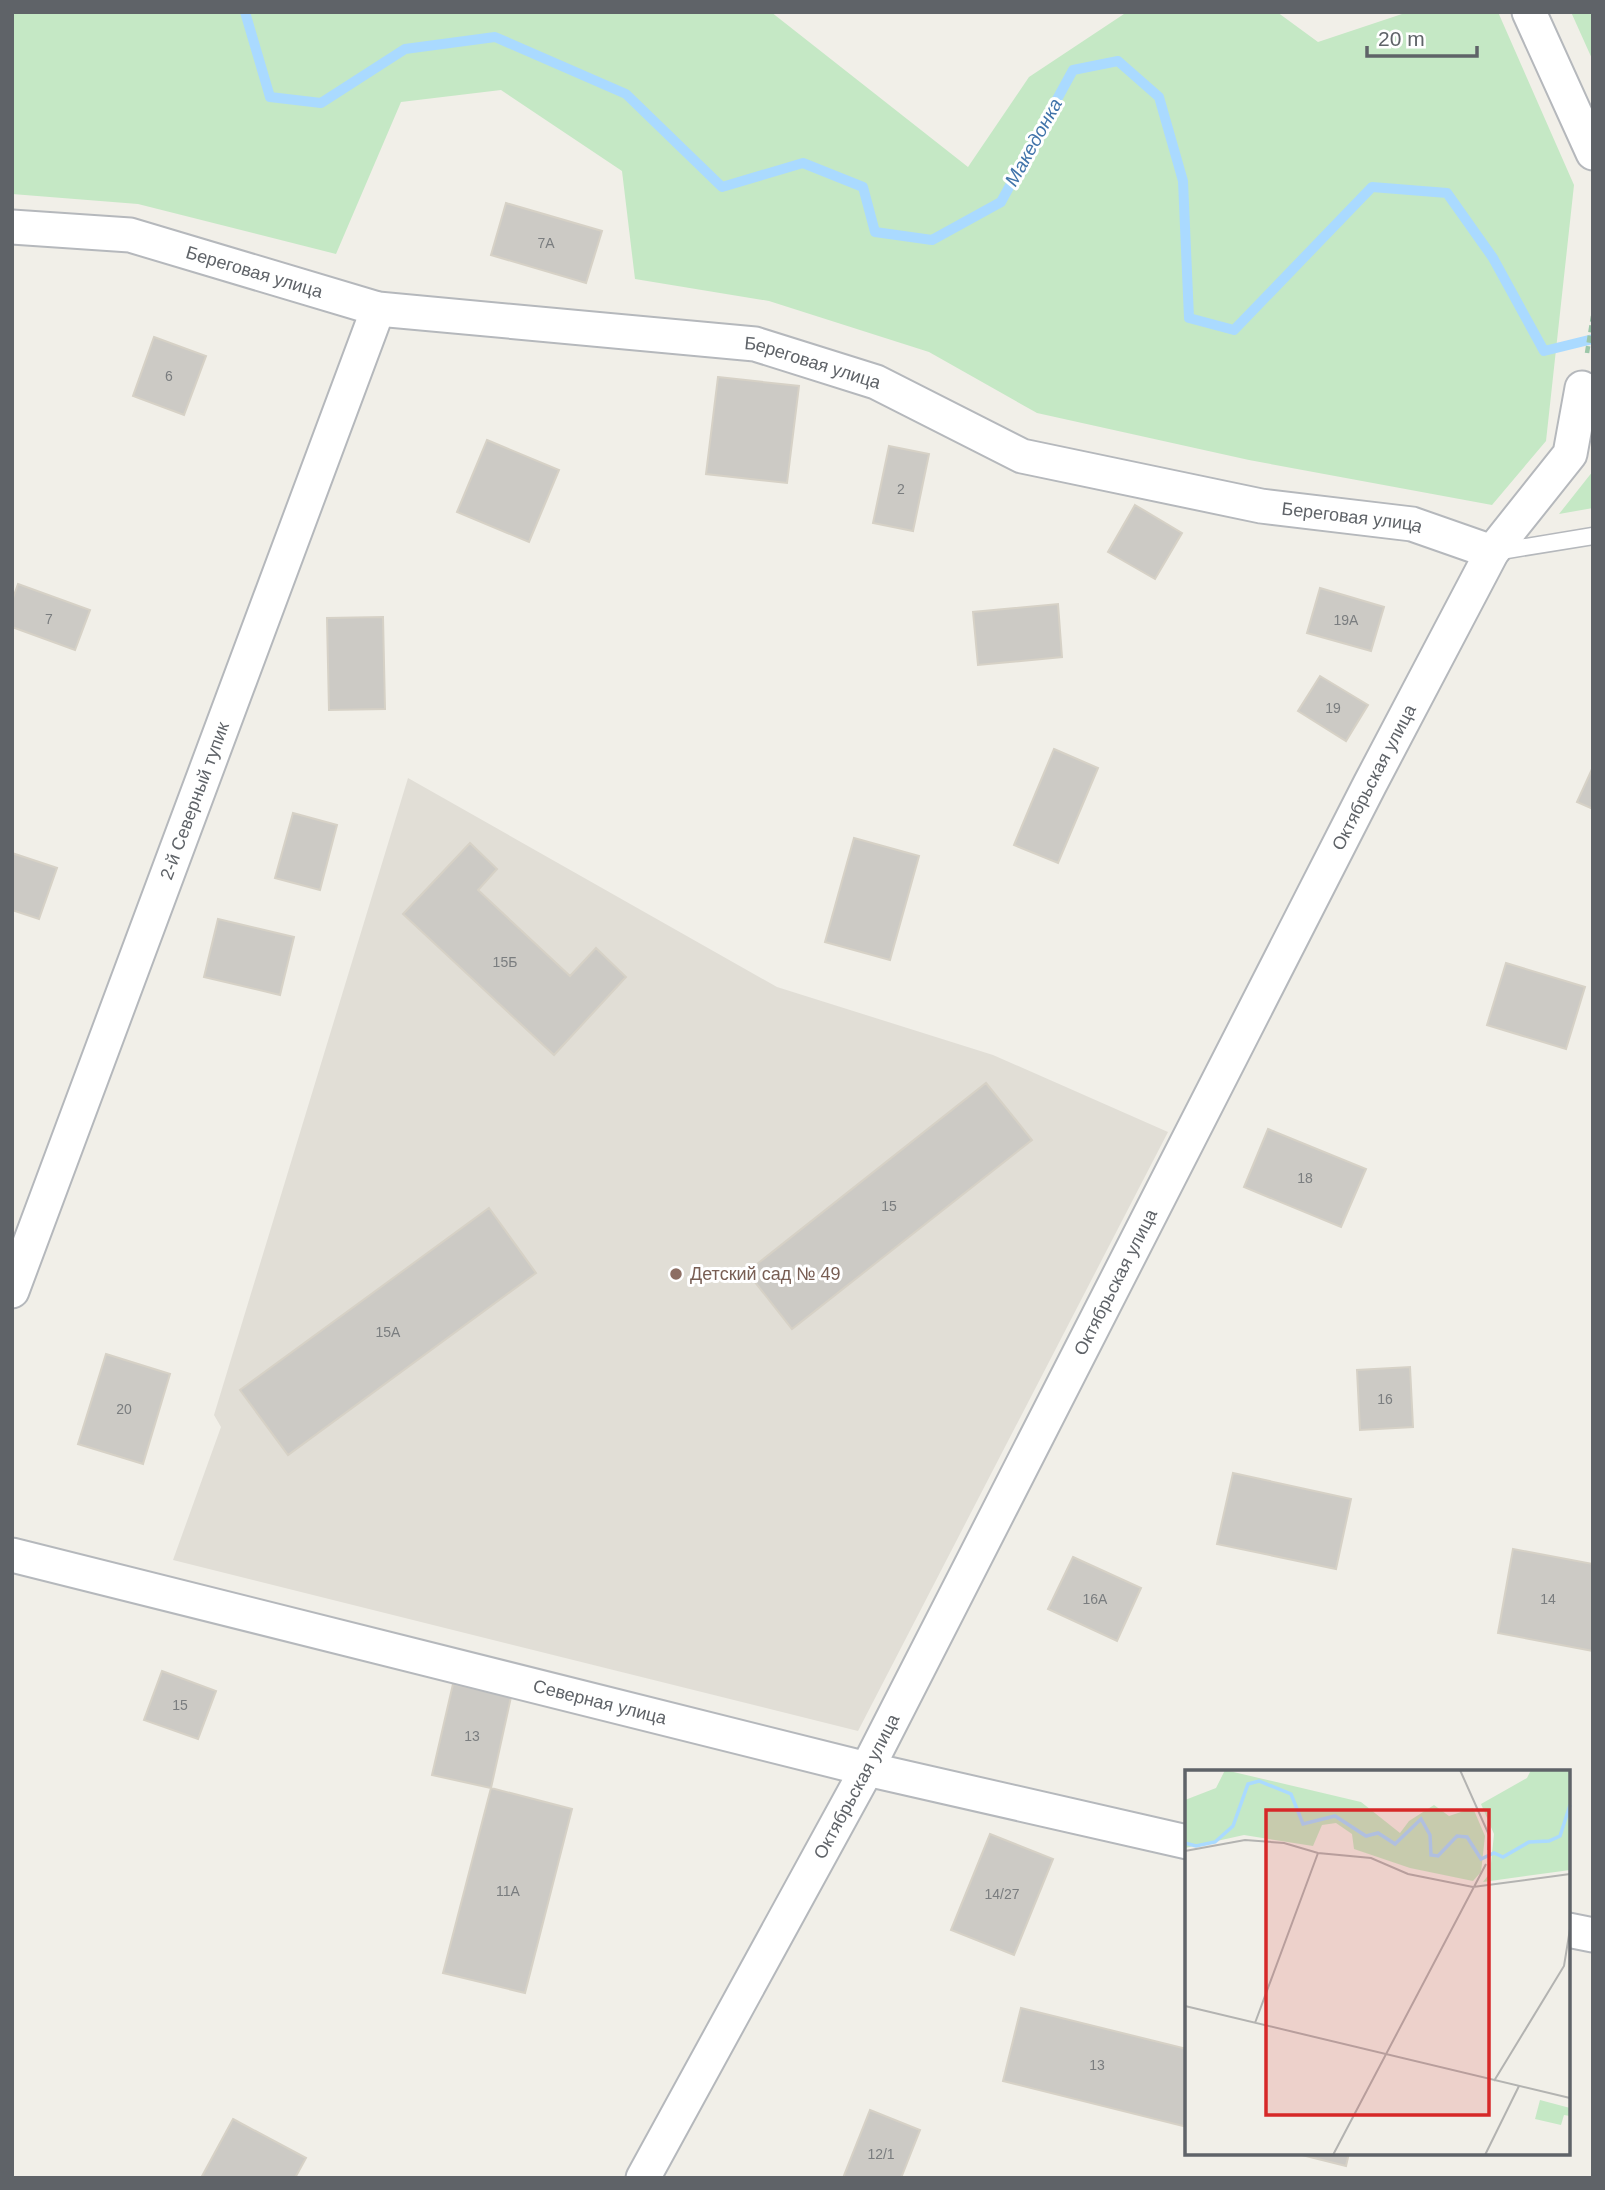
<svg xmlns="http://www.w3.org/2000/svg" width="1605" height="2190" viewBox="0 0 1605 2190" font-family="Helvetica,sans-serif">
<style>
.education{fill:#e1ded6}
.green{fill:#c5e8c5}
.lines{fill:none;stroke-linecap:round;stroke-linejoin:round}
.stream{stroke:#aadaff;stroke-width:10}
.building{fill:#cccac5;stroke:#d6d1c6;stroke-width:2}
.service-casing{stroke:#b5b8bc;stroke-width:19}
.minor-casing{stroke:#b5b8bc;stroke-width:37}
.path{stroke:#9cc7a9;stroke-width:4.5;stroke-dasharray:7 3.5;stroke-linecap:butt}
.service{stroke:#fff;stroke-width:16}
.minor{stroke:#fff;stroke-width:33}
.education-dot{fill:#8d6e63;stroke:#fff;stroke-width:2.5}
.labels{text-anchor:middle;stroke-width:6;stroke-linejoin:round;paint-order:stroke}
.number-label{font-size:14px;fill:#7a7d7f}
.street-label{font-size:18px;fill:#5f6368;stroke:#fff}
.education-label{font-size:18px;fill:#785e54;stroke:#fff;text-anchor:start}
.water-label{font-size:19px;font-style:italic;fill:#4174aa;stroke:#fff}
.inset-river{fill:none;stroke:#aadaff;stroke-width:3.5}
.inset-road{fill:none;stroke:#b3b3b1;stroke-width:2}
.view{fill:#d62828;fill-opacity:0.15;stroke:#d62828;stroke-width:3.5}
.inset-edge{fill:none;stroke:#5f6368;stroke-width:3.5}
</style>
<rect width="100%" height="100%" fill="#f1efe8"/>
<path class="education" d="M408 778 777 987 993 1055 1168 1132 858 1731 173 1560 221 1427 214 1415Z"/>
<path class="green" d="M12 12H771L968 167 1029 77 1127 12H1277L1318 42 1408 12H1498L1574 185 1546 441 1492 505 1249 460 1037 413 929 352 769 301 635 279 622 171 501 90 401 102 336 254 138 204 12 194Z
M1571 12H1593V61Z
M1593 471V508L1559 514Z"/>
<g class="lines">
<path class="stream" d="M245 12 270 97 321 103 405 49 495 37 626 94 722 187 803 163 863 187 875 232 932 240 1001 202 1073 70 1118 61 1159 97 1183 181 1189 318 1234 330 1372 187 1447 193 1493 258 1544 351 1593 339"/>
</g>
<path class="building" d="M506 203 602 231 586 283 491 255Z
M154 337 206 356 184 415 133 396Z
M718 377 799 386 787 483 706 474Z
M487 440 559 470 529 542 457 512Z
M889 446 929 454 913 531 873 523Z
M1135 505 1182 533 1155 579 1108 552Z
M18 584 90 610 75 650 12 627V601Z
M1320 588 1384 607 1371 651 1307 633Z
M1058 604 1062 657 978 665 973 612Z
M383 617 385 709 329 710 327 618Z
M1320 676 1368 705 1346 741 1298 711Z
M1054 749 1098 768 1058 863 1014 845Z
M1593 767V809L1577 802Z
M293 813 337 825 320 890 275 878Z
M854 838 919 856 890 960 825 942Z
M470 843 497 869 478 890 570 976 596 948 626 977 554 1055 403 914Z
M12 853 57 868 39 919 12 910Z
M218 919 294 937 280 995 204 977Z
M1506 963 1585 987 1566 1049 1487 1025Z
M986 1083 1032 1140 792 1329 747 1272Z
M1268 1129 1366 1169 1341 1227 1244 1187Z
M489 1208 536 1273 288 1455 240 1390Z
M106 1354 170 1374 143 1464 78 1444Z
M1410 1367 1413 1427 1360 1430 1357 1370Z
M1233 1473 1351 1499 1336 1569 1217 1544Z
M1513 1549 1593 1564V1651L1498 1633Z
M1073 1557 1141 1588 1117 1641 1048 1609Z
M162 1671 216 1691 198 1739 144 1720Z
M453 1684 511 1697 491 1788 432 1775Z
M491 1788 572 1809 525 1993 443 1973Z
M990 1834 1053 1859 1014 1955 951 1930Z
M1021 2008 1187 2049V2127L1003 2081Z
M870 2110 920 2130 901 2178H843Z
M233 2119 306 2158 295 2178H201Z
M1294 2153H1349L1346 2166Z"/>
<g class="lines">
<defs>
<path id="service" d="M1495 552 1593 536"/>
<g id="minor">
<path d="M1529 12 1593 153"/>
<path id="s1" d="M12 227 130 235 378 309 755 344 876 382 1022 456 1261 506 1412 524 1492 552"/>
<path id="s2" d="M12 1291 378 309"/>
<path id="s3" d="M12 1555 867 1769 1187 1842"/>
<path d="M1568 1930 1593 1935"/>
<path id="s4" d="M643 2178 867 1769 1370 784 1492 552 1570 454 1582 388"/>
</g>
</defs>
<use href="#service" class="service-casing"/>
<use href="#minor" class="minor-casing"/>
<path class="path" d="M1587 353 1593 316"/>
<use href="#service" class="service"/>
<use href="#minor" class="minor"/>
</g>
<circle class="education-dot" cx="676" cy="1274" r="7"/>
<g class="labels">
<g class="number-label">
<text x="546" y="248">7А</text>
<text x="169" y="381">6</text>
<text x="901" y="494">2</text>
<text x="49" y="624">7</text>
<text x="1346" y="625">19А</text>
<text x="1333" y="713">19</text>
<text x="505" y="967">15Б</text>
<text x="1305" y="1183">18</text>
<text x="889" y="1211">15</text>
<text x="388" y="1337">15А</text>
<text x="1385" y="1404">16</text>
<text x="124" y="1414">20</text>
<text x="1095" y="1604">16А</text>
<text x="1548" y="1604">14</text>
<text x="180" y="1710">15</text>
<text x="472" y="1741">13</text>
<text x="508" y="1896">11А</text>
<text x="1002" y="1899">14/27</text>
<text x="1097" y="2070">13</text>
<text x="881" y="2159">12/1</text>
</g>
<g class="street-label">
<text dy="6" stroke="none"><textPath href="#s1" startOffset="248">Береговая улица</textPath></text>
<text dy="6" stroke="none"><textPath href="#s1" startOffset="816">Береговая улица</textPath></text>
<text dy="6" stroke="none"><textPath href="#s1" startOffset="1382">Береговая улица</textPath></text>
<text dy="6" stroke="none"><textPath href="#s4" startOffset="1580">Октябрьская улица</textPath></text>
<text dy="6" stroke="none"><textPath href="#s2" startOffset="523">2-й Северный тупик</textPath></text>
<text dy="6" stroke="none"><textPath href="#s4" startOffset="1013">Октябрьская улица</textPath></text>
<text dy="6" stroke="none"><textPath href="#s3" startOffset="606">Северная улица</textPath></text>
<text dy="6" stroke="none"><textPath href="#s4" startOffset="446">Октябрьская улица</textPath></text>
</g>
<g class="education-label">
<text x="690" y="1280">Детский сад № 49</text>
</g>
<g class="water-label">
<text transform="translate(1033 142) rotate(-61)" y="7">Македонка</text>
</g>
</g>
<g transform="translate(1185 1770)">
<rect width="385" height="385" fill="#f1efe8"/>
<path d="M40 0 176 32 215 63 224 51 249 35 264 46 288 38 300 66 296 102 288 111 225 98 169 79 167 64 151 53 137 55 128 76 59 65 0 78V30L31 18ZM346 0H385V100L298 112 305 103 309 64 296 34 342 8ZM355 330 385 338V346L379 345 376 355 350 349Z" fill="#c5e8c5"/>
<path class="inset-river" d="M0 73 11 76 30 72 48 56 63 14 74 11 106 24 118 54 150 46 181 66 193 63 210 74 236 49 245 65 246 85 253 86 272 66 282 67 296 89 309 83 318 87 344 72 364 71 375 66 385 35"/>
<path class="inset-road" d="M275 0 304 65 303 80M0 81 60 70 99 73 133 83 186 88 223 104 288 117 385 104M0 236 385 328M70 253 133 83M309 311 379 196 385 159M148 385 301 94M300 385 334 316"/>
<path class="view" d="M81 40H304V345H81Z"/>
<rect width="385" height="385" class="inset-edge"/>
</g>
<rect width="1605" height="2190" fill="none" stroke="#5f6368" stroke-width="28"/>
<path d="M1367 46v10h110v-10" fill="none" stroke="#5f6368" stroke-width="3.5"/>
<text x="1378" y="46" font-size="21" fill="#5f6368" stroke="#ffffff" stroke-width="5" paint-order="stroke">20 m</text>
</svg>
